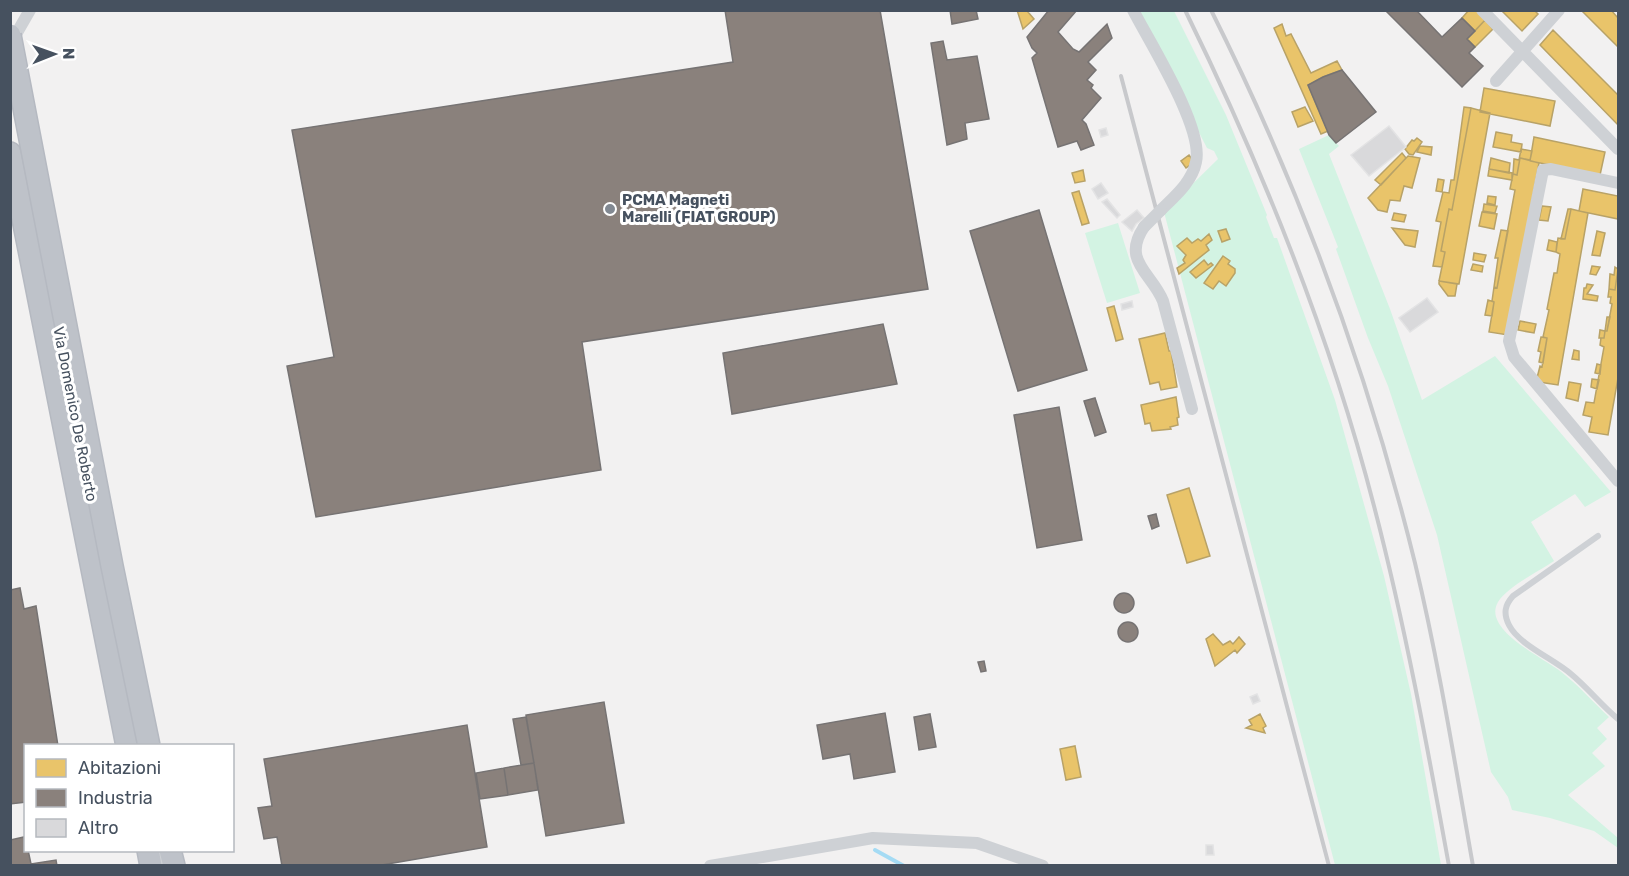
<svg xmlns="http://www.w3.org/2000/svg" width="1629" height="876" viewBox="0 0 1629 876" font-family="Rubik,sans-serif">
<style>
.green{fill:#d3f3e3}
.homes{fill:#e9c46a;stroke:#b8a267;stroke-width:1.5}
.industry{fill:#8a817c;stroke:#767373;stroke-width:1.5}
.lines{fill:none;stroke-linecap:round;stroke-linejoin:round}
.stream{stroke:#a4dbf4;stroke-width:4}
.building{fill:#d9d9db;stroke:#e3e3e4;stroke-width:1.5}
.highway-casing{stroke:#b5b9c1;stroke-width:24}
.lane{stroke:#ced1d5;stroke-width:6}
.street{stroke:#ced1d5;stroke-width:12}
.highway{stroke:#bec2c9;stroke-width:21}
.rail{stroke:#c8c9cc;stroke-width:4}
.highway-bridge-casing{stroke:#b5b9c1;stroke-width:24;stroke-linecap:butt}
.street-bridge{stroke:#ced1d5;stroke-width:12}
.highway-bridge{stroke:#bec2c9;stroke-width:21}
.poi-dot{fill:#828992;stroke:#fff;stroke-width:2}
.labels{text-anchor:middle;stroke-width:6;stroke-linejoin:round;paint-order:stroke}
.poi-label{font-size:15px;font-weight:bold;fill:#46515f;stroke:#fff;text-anchor:start}
.street-label{font-size:15px;fill:#46515f;stroke:#fff}
</style>
<rect width="100%" height="100%" fill="#f2f1f1"/>
<path class="green" d="M1138 11H1174L1226 115 1267 215 1266 217 1274 238H1277L1335 400 1384 576 1411 694 1441 865H1335L1164 212 1218 159 1214 151 1207 148 1147 31Z
M1329 135 1339 146 1329 154 1390 309 1422 400 1495 356 1611 492 1585 507 1575 494 1531 522 1554 561C1538 572 1508 586 1498 602 1481 631 1549 660 1565 675 1581 688 1594 703 1609 717L1597 728 1607 739 1592 753 1605 766 1568 795 1618 838V848L1594 831 1550 818 1512 810 1508 797 1491 772 1437 535 1388 386 1368 338 1336 249 1338 247 1299 149Z
M1118 223 1140 293 1107 303 1085 233Z"/>
<path class="homes" d="M1017 10H1030L1028 12 1034 19 1023 29Z
M1469 10H1476L1485 20 1475 31 1462 18Z
M1501 10H1534L1538 14 1522 31Z
M1581 10H1611L1618 18V47Z
M1485 20 1493 29 1475 47 1467 39Z
M1282 24 1286 36 1291 34 1311 73 1337 61 1342 70 1323 77 1308 85 1328 131 1321 134 1274 28Z
M1553 30 1618 95V125L1540 45Z
M1484 88 1555 101 1550 126 1480 112Z
M1305 107 1313 121 1298 127 1292 112Z
M1464 107 1471 108 1452 210 1449 209 1441 251 1445 252 1442 267 1433 266 1441 222 1436 221 1443 192 1449 193 1451 180H1454Z
M1471 108 1490 113 1459 284 1439 281 1445 252 1441 251 1449 209 1452 210Z
M1496 132 1512 135 1511 142 1522 144 1521 152 1493 147Z
M1534 137 1605 152 1600 175 1530 161Z
M1417 138 1422 142 1413 155 1409 154 1405 149 1412 140 1414 141Z
M1420 146 1432 147 1431 155 1417 152Z
M1521 149 1532 151 1530 160 1520 158 1517 175 1513 174 1514 159 1519 160Z
M1402 153 1406 158 1381 185 1375 180Z
M1189 155 1194 162 1186 168 1181 161Z
M1408 156 1420 158 1412 188 1404 186 1400 201 1390 200 1387 212 1378 210 1368 198Z
M1491 158 1510 163 1509 173 1489 169Z
M1520 158 1539 163 1508 335 1489 332 1494 302 1492 301 1494 287 1497 288 1515 190 1510 189 1513 174 1517 175Z
M1489 169 1512 173V180L1488 176Z
M1083 170 1085 181 1075 183 1072 173Z
M1438 179 1444 180 1442 192 1436 191Z
M1583 189 1618 196V219L1579 211Z
M1079 191 1089 223 1082 225 1072 193Z
M1488 196 1496 197 1495 205 1487 203Z
M1484 204 1497 206 1495 213 1483 211Z
M1542 206 1551 207 1548 221 1539 220Z
M1568 209H1571L1565 239H1561Z
M1571 209 1588 213 1558 385 1539 382 1537 378 1540 366 1542 367 1547 338 1543 337 1549 310 1547 309 1554 273H1557L1560 254 1556 252 1558 238 1565 239Z
M1482 212 1497 214 1494 229 1479 226Z
M1394 213 1406 215 1404 222 1392 220Z
M1392 228 1418 231 1415 247 1405 245Z
M1226 229 1230 239 1222 242 1218 231Z
M1501 230 1508 231 1497 288 1494 287 1498 258H1495Z
M1597 231 1605 233 1600 256 1592 255Z
M1209 234 1212 240 1206 245 1209 250 1179 274 1177 268 1185 263 1183 260 1186 255 1177 246 1187 238 1192 243 1198 239 1201 241Z
M1549 240 1557 242 1556 252 1547 250Z
M1474 253 1486 255 1484 262 1473 260Z
M1223 256 1230 261 1228 264 1235 269V273L1226 286 1219 281 1213 289 1204 283Z
M1204 260 1208 265 1211 263 1213 265 1196 278 1190 272Z
M1473 264 1483 266 1482 272 1471 270Z
M1592 266 1600 267 1596 275 1590 274Z
M1615 267 1618 269 1615 290 1609 289 1610 274 1614 275Z
M1618 269V378L1608 435 1589 432 1592 417 1583 415 1586 402 1594 403 1604 347 1600 345 1601 338H1604L1605 331H1607L1612 304 1610 303 1611 297H1608L1609 289 1615 290Z
M1439 281 1457 284 1455 296H1448L1439 284Z
M1587 284 1593 285 1587 294 1598 296 1597 301 1583 299 1584 288H1586Z
M1488 300 1494 302 1492 316 1485 315Z
M1114 306 1123 339 1116 341 1107 308Z
M1607 317H1610L1607 331H1605L1604 338H1599L1600 330 1605 331Z
M1520 321 1536 324 1534 333 1518 330Z
M1165 333 1169 351H1171L1177 387 1161 390 1159 382 1150 384 1139 339Z
M1541 337 1547 338 1543 363 1539 362 1541 352 1538 351Z
M1574 350 1579 351V360L1572 359Z
M1597 364 1601 365 1600 374 1595 373Z
M1592 379 1599 380 1597 389 1591 387Z
M1569 382 1581 384 1578 401 1566 398Z
M1176 397 1179 417 1177 418 1178 425 1170 427 1171 429 1152 431 1150 423 1145 424 1141 405Z
M1189 488 1210 556 1187 563 1167 495Z
M1213 634 1223 645 1230 641 1233 644 1239 637 1245 644 1237 653 1235 650 1215 666 1206 639Z
M1260 714 1266 726 1263 728 1265 733 1246 728 1252 725 1249 720Z
M1075 746 1081 777 1066 780 1060 749Z"/>
<path class="industry" d="M725 10H880L928 289 582 342 601 470 316 517 287 366 334 357 292 130 733 62Z
M950 10H976L978 19 952 24Z
M1049 10H1077L1058 32 1073 49 1079 52 1107 24 1112 38 1088 62 1096 70 1087 80 1093 85 1091 88 1101 98 1082 120 1086 124 1094 145 1081 150 1077 141 1058 147 1032 58 1037 53 1032 48 1027 37Z
M1385 10H1416L1442 37 1462 18 1475 31 1467 39 1475 47 1469 53 1483 66 1462 87Z
M943 41 947 60 977 56 989 119 965 123 967 139 947 145 931 43Z
M1342 70 1376 112 1336 143 1329 135 1308 85 1323 77Z
M1039 210 1087 370 1018 391 970 231Z
M883 324 897 384 732 414 723 353Z
M1095 398 1106 432 1095 436 1084 401Z
M1059 407 1082 540 1037 548 1014 415Z
M1156 514 1159 526 1152 529 1148 516Z
M20 588 24 609 36 606 58 746H26V802L10 804V590Z
M1114 603a10 10 0 1 1 20 0a10 10 0 1 1-20 0Z
M1118 632a10 10 0 1 1 20 0a10 10 0 1 1-20 0Z
M984 661 986 671 981 672 978 662Z
M604 702 624 823 546 836 526 715Z
M885 713 895 772 854 779 850 754 823 759 817 725Z
M930 714 936 747 919 750 914 717Z
M526 717 534 763 521 765 513 719Z
M467 725 487 847 376 866H282L277 837 264 839 258 808 272 806 264 759Z
M534 763 538 790 508 795 504 768Z
M504 768 508 795 480 799 476 773Z
M24 837 26 850H28L31 864 56 860 57 866H10V840Z"/>
<g class="lines">
<path class="stream" d="M875 850 904 866"/>
</g>
<path class="building" d="M1389 126 1406 147 1369 176 1351 155Z
M1106 128 1108 135 1101 137 1099 130Z
M1101 183 1108 193 1098 199 1092 189Z
M1107 199 1120 215 1117 218 1102 202Z
M1137 210 1144 218 1136 224 1132 231 1122 222Z
M1427 298 1438 312 1410 332 1399 318Z
M1132 301 1133 307 1122 310 1121 304Z
M1257 694 1260 701 1253 704 1250 697Z
M1206 845H1213L1214 855H1206Z"/>
<g class="lines">
<defs>
<path id="highway" d="M10 153 127 746
M148 850 151 866
M170 850 174 866"/>
</defs>
<use href="#highway" class="highway-casing"/>
<path class="lane" d="M1598 536 1513 596C1505 605 1503 613 1509 625 1519 645 1554 659 1571 674 1588 688 1601 705 1618 719"/>
<path class="street" d="M1133 10C1150 43 1204 128 1196 162 1192 182 1175 196 1161 210
M1482 10 1618 149
M11 43 30 10
M1496 81 1559 10
M1618 183 1551 169 1543 170 1509 341 1514 357 1618 481
M1144 227C1121 261 1152 273 1163 301L1192 409
M159 850 162 866
M710 866 873 838 977 843 1043 866"/>
<use href="#highway" class="highway"/>
<path class="rail" d="M1185 10C1263 169 1330 335 1374 506 1405 625 1427 745 1449 866
M1211 10C1299 186 1368 372 1415 563 1439 663 1455 764 1473 866
M1121 76 1329 866"/>
<defs>
<path id="highway-bridge" d="M10 35 112 566 149 746"/>
</defs>
<use href="#highway-bridge" class="highway-bridge-casing"/>
<path class="street-bridge" d="M1144 227 1161 210"/>
<use href="#highway-bridge" class="highway-bridge"/>
</g>
<circle class="poi-dot" cx="610" cy="209" r="6"/>
<g class="labels">
<g class="poi-label">
<text x="622" y="205">PCMA Magneti<tspan x="622" dy="17">Marelli (FIAT GROUP)</tspan></text>
</g>
<g class="street-label">
<text transform="translate(75 414) rotate(79)" y="5">Via Domenico De Roberto</text>
</g>
</g>
<rect width="1629" height="876" fill="none" stroke="#46515f" stroke-width="24"/>
<rect x="24" y="744" width="210" height="108" fill="#ffffff" stroke="#b5b9bf" stroke-width="1.5"/>
<rect x="36" y="759" width="30" height="18" fill="#e9c46a" stroke="#b5b9bf" stroke-width="1.5"/>
<text x="78" y="774" font-size="18" fill="#46515f">Abitazioni</text>
<rect x="36" y="789" width="30" height="18" fill="#8a817c" stroke="#b5b9bf" stroke-width="1.5"/>
<text x="78" y="804" font-size="18" fill="#46515f">Industria</text>
<rect x="36" y="819" width="30" height="18" fill="#d9d9db" stroke="#b5b9bf" stroke-width="1.5"/>
<text x="78" y="834" font-size="18" fill="#46515f">Altro</text>
<g transform="translate(54 54) rotate(89)" stroke="#ffffff" stroke-width="4.5" paint-order="stroke">
<path d="M0-4.5L10 22L0 15L-10 22Z" fill="#46515f"/>
<text y="-9" font-size="16" font-weight="bold" text-anchor="middle" fill="#46515f">N</text>
</g>
</svg>
